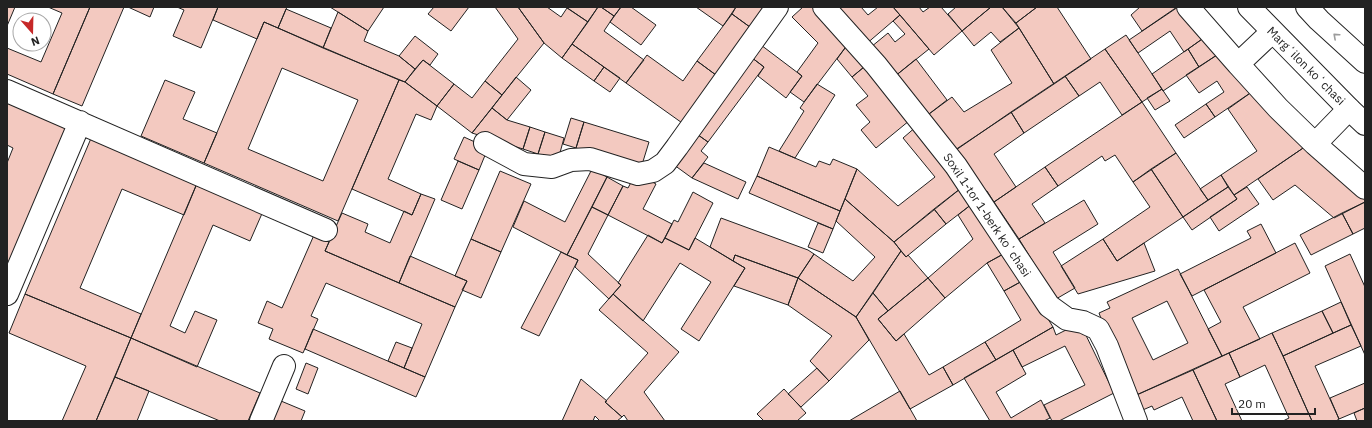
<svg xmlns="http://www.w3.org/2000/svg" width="1372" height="428" viewBox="0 0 1372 428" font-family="'IBM Plex Sans',sans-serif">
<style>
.building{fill:#f3c9c0;stroke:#222;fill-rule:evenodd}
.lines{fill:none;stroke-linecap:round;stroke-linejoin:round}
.minor-casing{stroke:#222;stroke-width:24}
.major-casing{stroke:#222;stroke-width:24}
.minor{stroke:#fff;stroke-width:22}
.major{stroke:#fff;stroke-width:22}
.oneway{stroke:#9c9c9c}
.labels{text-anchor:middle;stroke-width:3;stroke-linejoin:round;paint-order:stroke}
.street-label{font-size:12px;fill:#222;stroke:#fff}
</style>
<rect width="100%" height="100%" fill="#fff"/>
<path class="building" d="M7 7H15L7 26Z
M48 7H90L53 94 7 74V48L41 62 62 13Z
M90 7H124L82 106 53 94Z
M128 7H154L150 17Z
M177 7H218L201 48 173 36 184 10Z
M218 7H287L278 28 264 22 257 39 213 20Z
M330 7H384L368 31Z
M434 7H469L451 31 428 14Z
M495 7H518L544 43 502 95 485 81 518 39Z
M518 7H547L561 17 567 8 588 22 562 58 544 43Z
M566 7H598L588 22Z
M598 7H601L614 16 604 31 644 60 626 83 572 44Z
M601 7H621L614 16Z
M621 7H631L656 25 641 45 610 22Z
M696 7H736L723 26Z
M736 7H771L754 30 732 14Z
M803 7H820L851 40 804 102 790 92 802 76 797 72 818 43 792 17Z
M833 7H861L868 15 878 7H893L900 15 865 45Z
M893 7H919L923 12 930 7H941L962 31 934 55Z
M956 7H991L962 31 948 14Z
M991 7H1002L1019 28 1000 42 991 32 974 46 962 31Z
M1002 7H1037L1016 23Z
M1037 7H1057L1091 59 1054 84 1016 23Z
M1140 7H1177L1142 31 1131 15Z
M1178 7 1205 37 1184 52 1170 31 1138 53 1129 40Z
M286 9 331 28 323 48 278 28Z
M338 12 368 31 364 41 399 56 415 69 405 82 323 48Z
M732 14 754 30 720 78 697 61Z
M900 15 929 49 894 77 871 47 888 33 895 42 905 34 893 21Z
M264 22 399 80 338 221 204 163ZM282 68 358 100 323 181 248 149Z
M1019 28 1054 84 952 152 925 117 952 97 964 112 1012 83 991 50Z
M1126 35 1162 89 1142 102 1105 49Z
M415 36 438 54 430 65 423 60 415 69 399 56Z
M1205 37 1220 53 1199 67 1188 49Z
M851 40 870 62 852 77 837 59Z
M757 42 802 76 786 98 758 76 764 67 747 54Z
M572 44 604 67 594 81 562 58Z
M1105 49 1142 102 1122 115 1100 82 1079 96 1065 76Z
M1188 49 1199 67 1163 91 1152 74Z
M1220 53 1256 89 1215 117 1206 104 1224 92 1217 81 1199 93 1186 75Z
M747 54 764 67 708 142 691 130Z
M647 55 683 81 697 61 720 78 685 125 626 83Z
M916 59 947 100 925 117 894 77Z
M423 60 454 84 437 106 405 82Z
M870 62 915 116 876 148 861 130 870 122 856 105 868 96 852 77Z
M604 67 620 78 610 92 594 81Z
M1065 76 1079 96 1024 133 1011 112Z
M516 77 531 90 507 120 492 108Z
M165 80 195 92 183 119 217 133 204 163 141 136Z
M399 80 405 82 437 106 431 120 416 114 388 179 421 194 412 215 352 189Z
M485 81 502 95 472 133 437 106 454 84 472 98Z
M817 84 835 95 795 158 779 151 804 111 800 108Z
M1162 89 1170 101 1155 110 1147 98Z
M1256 89 1309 144 1234 195 1221 175 1257 151 1228 109Z
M7 99 71 126 7 276V163L13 148 7 145Z
M1142 102 1176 153 1133 182 1115 155 1105 161 1102 156 1058 186 1045 167Z
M1206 104 1215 117 1184 138 1175 125Z
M492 108 507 120 530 127 523 149 472 133Z
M1011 112 1024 133 994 154 1016 187 994 202 987 191 984 192 956 150Z
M571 118 584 122 576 148 563 144Z
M584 122 649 142 641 168 576 148Z
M917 126 965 185 894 242 845 199 857 169 898 206 935 177 903 138Z
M530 127 545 132 538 154 523 149Z
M545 132 564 138 558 160 538 154Z
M694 132 708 142 701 151 708 157 692 178 670 162Z
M92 136 198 181 184 215 122 189 80 288 141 314 131 338 25 294Z
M464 137 488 148 479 170 454 159Z
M1309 144 1365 200V202L1334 218 1295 185 1273 200 1258 179Z
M769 147 816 167 819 161 830 165 833 159 857 169 840 211 757 176Z
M1176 153 1208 200 1183 217 1151 169Z
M458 161 479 170 462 209 441 200Z
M704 163 746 182 738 199 692 178Z
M1045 167 1058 186 1032 204 1045 223 1019 239 994 202Z
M592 169 607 177 567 255 513 227 524 201 565 222Z
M1151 169 1183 217 1117 261 1103 239 1150 207 1133 182Z
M500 171 531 184 501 252 471 239Z
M636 173 656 184 643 209 672 224 662 243 608 215 623 186 628 188Z
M1221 175 1228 187 1208 200 1200 189Z
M757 176 840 211 833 229 749 193Z
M607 177 623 186 608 215 592 207Z
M198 181 264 209 250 241 213 225 170 326 185 333 195 311 217 320 197 367 131 338Z
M965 185 977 200 946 224 934 209Z
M1228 187 1237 199 1192 230 1183 217Z
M1247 187 1259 204 1219 231 1210 217 1237 199 1234 195Z
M693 192 713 203 689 250 665 238 674 220 678 222Z
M421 194 435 199 399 283 325 251 342 213 368 224 365 232 390 243 404 211 412 215Z
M845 199 894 242 901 251 856 317 798 278 814 254 853 281 875 257 836 221Z
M977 200 1007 252 987 263 945 298 928 278 973 239 958 215Z
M1084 200 1098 224 1053 252 1075 288 1056 299 1019 239Z
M1365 202V228L1353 234 1342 213Z
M592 207 608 215 588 254 621 285 609 299 575 267 578 260 567 255Z
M934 209 946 224 906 257 894 242Z
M1342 213 1353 234 1311 255 1300 235Z
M721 218 808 250 814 254 798 278 735 255 733 261 710 247Z
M818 223 833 229 823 253 808 247Z
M1261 224 1276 253 1192 296 1180 274 1251 238 1247 231Z
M314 235 329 242 325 251 455 307 425 377 404 368 422 324 326 283 311 316 318 319 303 353 269 339 273 329 258 323 267 301 282 308Z
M648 235 662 243 665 238 689 250 695 238 745 268 699 341 681 329 711 282 680 263 643 321 613 294 621 285 618 283Z
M471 239 501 252 481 298 462 290 467 281 455 276Z
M1103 239 1117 261 1144 243 1155 271 1078 294 1061 266Z
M1295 243 1310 273 1243 307 1260 339 1222 356 1208 329 1221 322 1204 290Z
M901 251 906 257 908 255 928 278 888 311 873 293Z
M561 252 578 260 539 336 521 328Z
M1007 252 1024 280 1004 291 987 263Z
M1350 254 1365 287V355L1325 266Z
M735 255 798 278 788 305 734 286 745 268 733 261Z
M410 256 467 281 455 307 399 283Z
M1178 269 1222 356 1132 397 1123 378 1099 313 1110 308 1107 302ZM1167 301 1188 343 1153 360 1132 318Z
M798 278 856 317 869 340 829 381 810 361 832 336 788 305Z
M928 278 945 298 896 341 878 319Z
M1024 280 1053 327 996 360 985 342 1021 320 1004 291Z
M873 293 888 311 878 319 896 341 904 334 929 375 943 367 953 385 910 409 856 317Z
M25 294 131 338 96 421H62L86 366 9 333Z
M613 294 679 352 644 392 665 421H628L624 415 622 417 605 402 648 353 599 310Z
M1341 302 1351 325 1333 333 1322 311Z
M1322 311 1333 333 1283 356 1272 333Z
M1080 323 1114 393 1059 421H1052L1044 405 1085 385 1065 346 1022 367 1013 350 1053 327 1056 335Z
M1351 325 1361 346 1315 366 1339 419 1336 421H1312L1283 356Z
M313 329 425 377 416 397 305 349Z
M1272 333 1283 356 1312 421H1283L1289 418 1265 365 1240 377 1229 353Z
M131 338 260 393 248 421H220L115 377Z
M396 342 412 348 404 368 388 361Z
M985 342 996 360 953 385 943 367Z
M1013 350 1026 374 996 392 1011 418 1041 400 1050 418 1044 421H990L964 378Z
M1229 353 1240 377 1225 384 1242 421H1217L1193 370Z
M306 363 318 368 308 394 296 389Z
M817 368 829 381 801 407 788 394Z
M1193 370 1217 421H1193L1182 397 1154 410 1152 406 1138 412 1132 397Z
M115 377 149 391 137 421H96Z
M581 379 607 401 605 402 622 417 617 421H600L595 416 593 421H562Z
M1365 383V408L1339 419 1330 398Z
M784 389 806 413 797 421H764L757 414Z
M900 391 917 421H849Z
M281 401 305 411 301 421H273Z
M1365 408V421H1357L1354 413Z"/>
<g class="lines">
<defs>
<path id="minor" d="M824 7 876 65 956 166 1049 306 1067 319 1083 322 1098 329 1107 346 1136 421
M1188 7 1238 64 1272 32
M1238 64 1278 108 1315 144 1349 109
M7 91 326 230
M485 143 524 164 552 167 571 160 590 159 638 174 653 171 665 163 677 147 777 7
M1315 144 1365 188
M7 294 80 122
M261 421 284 366"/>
<path id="major" d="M1249 7 1349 109 1365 124
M1307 7 1319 20 1365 62"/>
</defs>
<use href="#minor" class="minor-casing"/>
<use href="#major" class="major-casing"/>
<use href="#minor" class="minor"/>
<use href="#major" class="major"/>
</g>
<defs><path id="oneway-chevron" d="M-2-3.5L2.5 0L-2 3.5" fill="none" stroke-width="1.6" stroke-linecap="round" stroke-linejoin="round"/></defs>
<use class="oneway" href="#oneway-chevron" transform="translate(1336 36) rotate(-138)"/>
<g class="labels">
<g class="street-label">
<text transform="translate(1306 66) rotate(45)" y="4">Margʻilon koʻchasi</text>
<text transform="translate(987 215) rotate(56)" y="4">Soxil 1-tor 1-berk koʻchasi</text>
</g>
</g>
<rect width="1372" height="428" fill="none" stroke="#222222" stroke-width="16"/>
<g transform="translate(32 32) rotate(160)"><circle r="19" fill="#ffffff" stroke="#a7a7a7"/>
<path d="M0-3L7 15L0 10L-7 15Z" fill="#c62828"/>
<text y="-6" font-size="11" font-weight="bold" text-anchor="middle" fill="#222222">N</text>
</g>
<path d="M1232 408v6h83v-6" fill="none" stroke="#222222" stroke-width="2"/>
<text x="1238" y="408" font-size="12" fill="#222222" stroke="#ffffff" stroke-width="3" paint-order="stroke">20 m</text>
</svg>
